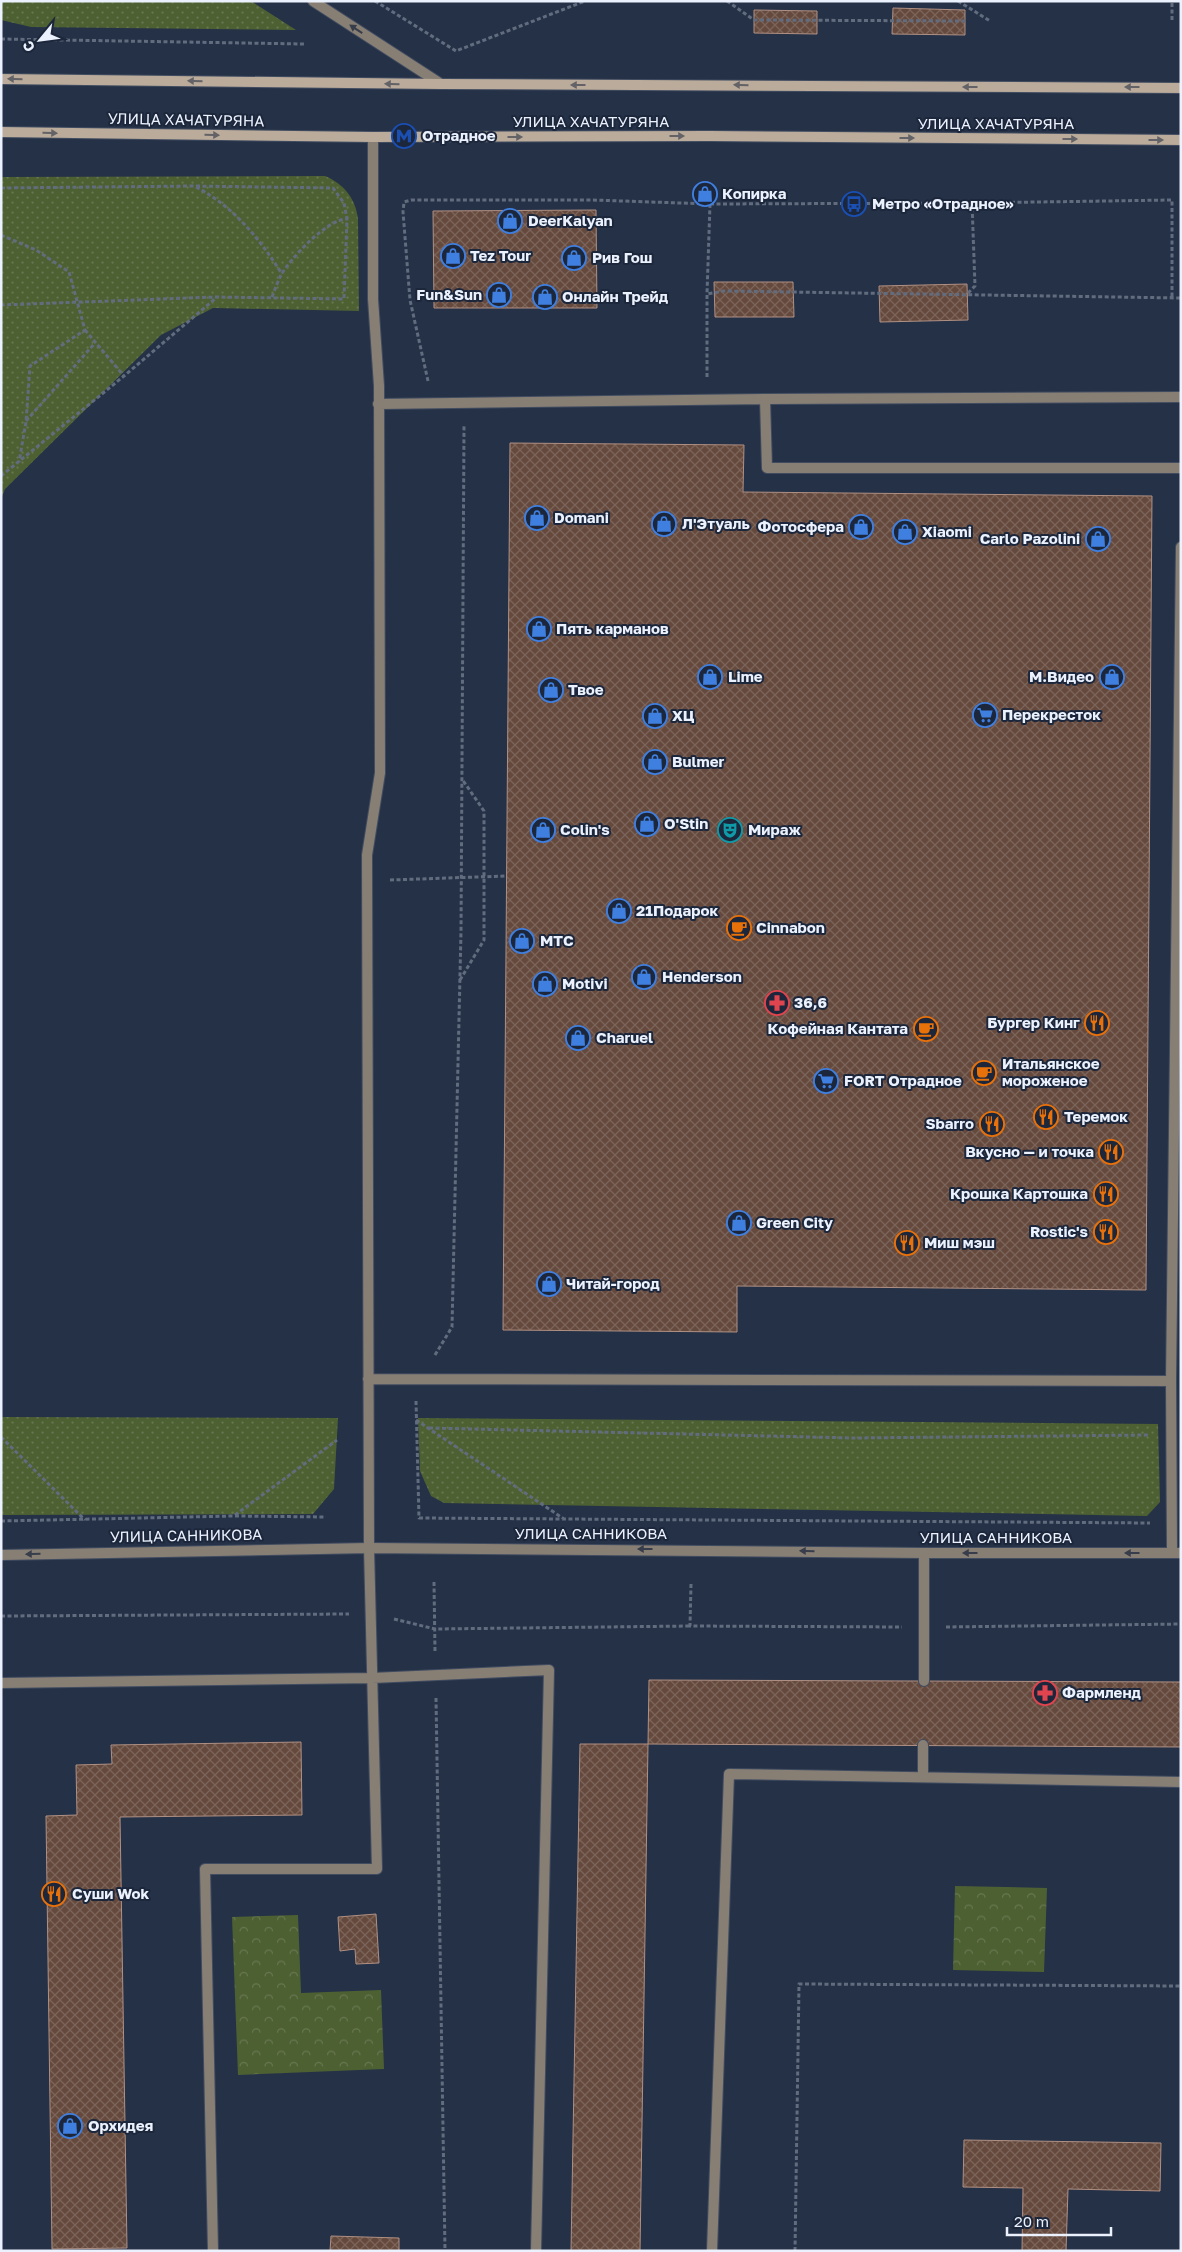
<svg xmlns="http://www.w3.org/2000/svg" width="1182" height="2252" viewBox="0 0 1182 2252" font-family="'Golos Text',sans-serif">
<style>
.grass{fill:url(#grass-dots)}
.park{fill:url(#park-crowns)}
.building{fill:url(#building-cross-hatch);stroke:#b09083}
.lines{fill:none;stroke-linecap:round;stroke-linejoin:round}
.service-casing{stroke:#414c61;stroke-width:12}
.tertiary-casing{stroke:#414c61;stroke-width:12}
.secondary-casing{stroke:#414c61;stroke-width:12}
.path{stroke:#626c7f;stroke-width:3;stroke-dasharray:4 2.5;stroke-linecap:butt}
.service{stroke:#887f74;stroke-width:10}
.tertiary{stroke:#887f74;stroke-width:10}
.secondary{stroke:#baab9a;stroke-width:10}
.oneway{fill:#373d4a}
.oneway2{fill:#636266}
.labels{text-anchor:middle;stroke-width:4;stroke-linejoin:round;paint-order:stroke}
.street-label{font-size:15px;fill:#ebf2fe;stroke:#1c273c}
.poi-label{font-size:15px;font-weight:bold;fill:#ebf2fe;stroke:#1c273c;text-anchor:start}
</style>
<defs>
<pattern id="grass-dots" width="8" height="8" patternUnits="userSpaceOnUse" patternTransform="scale(1.25)"><rect width="8" height="8" fill="#4d6032"/><path d="M2 2h.1M6 6h.1" fill="none" stroke="#677751" stroke-width="1.8" stroke-linecap="round"/></pattern>
<pattern id="park-crowns" width="20" height="18" patternUnits="userSpaceOnUse" patternTransform="scale(1.25)"><rect width="20" height="18" fill="#4d6032"/><path d="M2 6a3 3 0 1 1 6 0M12 15a3 3 0 1 1 6 0" fill="none" stroke="#677751"/></pattern>
<pattern id="building-cross-hatch" width="8" height="8" patternUnits="userSpaceOnUse" patternTransform="scale(1.25)"><rect width="8" height="8" fill="#65493d"/><path d="M0 0l8 8M0 8l8-8" fill="none" stroke="#7b645a"/></pattern>
</defs>
<rect width="100%" height="100%" fill="#253147"/>
<path class="grass" d="M1 1H251L296 30 31 27 1 20Z
M325 176C344 184 356 199 358 219L359 311 213 308 161 335 5 489 1 499V177Z
M1 1417 338 1418 334 1489 313 1514 1 1515Z
M418 1418 1158 1424 1160 1502 1147 1516 444 1503 431 1496 420 1471Z"/>
<path class="park" d="M955 1886 1047 1888 1044 1972 953 1970Z
M298 1915 301 1993 381 1990 384 2069 238 2075 232 1917Z"/>
<path class="building" d="M893 8 965 10V35L892 34Z
M754 10 817 11V34L754 33Z
M596 210 597 308H434L433 211Z
M714 282H793L794 317H715Z
M967 284 968 320 880 322 879 286Z
M510 443 744 445 743 492 1152 496 1146 1290 737 1286V1332L503 1330Z
M649 1680 1181 1682V1747L648 1744Z
M301 1742 302 1815 120 1817 127 2248 52 2249 46 1816 77 1815 76 1765 112 1764 111 1745Z
M580 1744H648L640 2251H571Z
M376 1914 379 1963 356 1964 355 1949 340 1951 338 1917Z
M964 2140 1161 2143 1160 2191 1068 2189 1066 2251H1022L1023 2188 963 2187Z
M331 2236 399 2238V2251H330Z"/>
<g class="lines">
<defs>
<path id="service" d="M765 399 767 468H1181
M378 404 765 399 1181 397
M368 1379 1171 1381
M924 1553V1681
M1172 1553 1171 1381 1181 547
M1 1683 372 1678 549 1670 536 2251
M923 1745V1776
M213 2251 205 1869H377L369 1548 367 855 380 773 379 386 373 299V137
M712 2251 729 1774 1181 1782"/>
<path id="tertiary" d="M313 1 441 84
M1 1555 369 1548 924 1553H1181"/>
<path id="secondary" d="M1 79 441 84 1181 88
M1 132 373 137 710 136 1181 140"/>
</defs>
<use href="#service" class="service-casing"/>
<use href="#tertiary" class="tertiary-casing"/>
<use href="#secondary" class="secondary-casing"/>
<path class="path" d="M375 1 456 51 585 1
M727 1 754 20 965 21
M958 1 990 21
M1172 20V1
M1 39 304 44
M196 187C234 207 259 238 282 274
M1 188 193 186 333 188 344 203 347 219 344 299 216 297 1 305
M972 203 1172 200V298
M710 204 972 203 975 286 967 294
M1 235 36 250 69 272 85 330 30 366 26 422 19 462
M272 297C275 289 278 281 281 275 291 258 327 219 347 219
M85 330 124 376
M707 377V294L724 291 1181 298
M428 381 410 300 403 212 404 202 411 200H593L710 204 707 294
M26 421 95 343
M1 476 124 376 216 298
M390 880 506 876
M460 980 484 940V811L462 779
M435 1355 452 1327 461 931 464 426
M416 1401 419 1518 1150 1523
M416 1420 564 1519
M429 1428 853 1438 1148 1435
M1 1437 85 1520
M235 1515 337 1440
M1 1521 234 1516 326 1517
M434 1582 435 1651
M691 1584 690 1626 902 1627
M1 1616 349 1614
M394 1619 435 1629 690 1626
M946 1627 1181 1624
M436 1698 445 2251
M795 2251 799 1984 1181 1986"/>
<use href="#service" class="service"/>
<use href="#tertiary" class="tertiary"/>
<use href="#secondary" class="secondary"/>
</g>
<defs><path id="oneway-solid" d="M-6-.8H1V-3.2L6.5 0L1 3.2V.8H-6Z" transform="scale(1.25)"/></defs>
<g class="oneway">
<use href="#oneway-solid" transform="translate(356 29) rotate(-147)"/>
<use href="#oneway-solid" transform="translate(645 1549) rotate(-180)"/>
<use href="#oneway-solid" transform="translate(807 1551) rotate(-179)"/>
<use href="#oneway-solid" transform="translate(970 1553) rotate(180)"/>
<use href="#oneway-solid" transform="translate(1132 1553) rotate(180)"/>
<use href="#oneway-solid" transform="translate(33 1554) rotate(179)"/>
</g>
<g class="oneway2">
<use href="#oneway-solid" transform="translate(15 79) rotate(-179)"/>
<use href="#oneway-solid" transform="translate(195 81) rotate(-179)"/>
<use href="#oneway-solid" transform="translate(392 84) rotate(-179)"/>
<use href="#oneway-solid" transform="translate(578 85) rotate(-180)"/>
<use href="#oneway-solid" transform="translate(741 85) rotate(-179)"/>
<use href="#oneway-solid" transform="translate(970 87) rotate(-180)"/>
<use href="#oneway-solid" transform="translate(1132 87) rotate(-180)"/>
<use href="#oneway-solid" transform="translate(50 133) rotate(1)"/>
<use href="#oneway-solid" transform="translate(212 135) rotate(1)"/>
<use href="#oneway-solid" transform="translate(677 136)"/>
<use href="#oneway-solid" transform="translate(515 137)"/>
<use href="#oneway-solid" transform="translate(907 138)"/>
<use href="#oneway-solid" transform="translate(1070 139)"/>
<use href="#oneway-solid" transform="translate(1156 140)"/>
</g>
<defs>
<symbol id="metro-ring" viewBox="-11 -11 22 22"><circle r="9.5" fill="#1c273c" stroke="#1a4fb4" stroke-width="1.5"/><path d="M-5.5 5V-5H-3L0 0L3-5H5.5V5H3V-.5L0 4L-3-.5V5Z" fill="#1a4fb4"/></symbol>
<symbol id="shop-ring" viewBox="-11 -11 22 22"><circle r="9.5" fill="#1c273c" stroke="#3f7fe0" stroke-width="1.5"/><path d="M-5-2.5h2.3a2.7 3.5 0 0 1 5.4 0H5L5.5 6h-11ZM-1.5-2.5h3a1.5 2.3 0 0 0-3 0Z" fill="#3f7fe0"/></symbol>
<symbol id="bus-ring" viewBox="-11 -11 22 22"><circle r="9.5" fill="#1c273c" stroke="#1a4fb4" stroke-width="1.5"/><path d="M-5-6H5V4H4V6H2V4H-2V6H-4V4H-5ZM-3.5-4V0h7V-4ZM-3.5 1.2v1.5H-2V1.2ZM2 1.2v1.5H3.5V1.2Z" fill="#1a4fb4"/></symbol>
<symbol id="supermarket-ring" viewBox="-11 -11 22 22"><circle r="9.5" fill="#1c273c" stroke="#3f7fe0" stroke-width="1.5"/><path d="M-6-5.5h2.5l.6 2H6L4.5 2H-2.5L-4.4-4H-6ZM-1.5 3.2a1.3 1.3 0 1 0 .1 0ZM3 3.2a1.3 1.3 0 1 0 .1 0Z" fill="#3f7fe0"/></symbol>
<symbol id="theatre-ring" viewBox="-11 -11 22 22"><circle r="9.5" fill="#1c273c" stroke="#0f9aa8" stroke-width="1.5"/><path d="M-5-5.5Q0-4 5-5.5V0Q5 5 0 6Q-5 5-5 0ZM-3.3-2.5H-1v1.5H-3.3ZM1-2.5H3.3v1.5H1ZM-2.8 1Q0 5.5 2.8 1Z" fill="#0f9aa8"/></symbol>
<symbol id="cafe-ring" viewBox="-11 -11 22 22"><circle r="9.5" fill="#1c273c" stroke="#e8710a" stroke-width="1.5"/><path d="M-5.5-4.5H6V0H3Q3 3.5 0 3.5H-2.5Q-5.5 3.5-5.5 0ZM3-3.2v2h1.7v-2ZM-6 4.5H4V6H-6Z" fill="#e8710a"/></symbol>
<symbol id="pharmacy-ring" viewBox="-11 -11 22 22"><circle r="9.5" fill="#1c273c" stroke="#e0444e" stroke-width="1.5"/><path d="M-2-6h4v4h4v4h-4v4h-4v-4h-4v-4h4Z" fill="#e0444e"/></symbol>
<symbol id="restaurant-ring" viewBox="-11 -11 22 22"><circle r="9.5" fill="#1c273c" stroke="#e8710a" stroke-width="1.5"/><path d="M-5-6h1v4h1v-4h1v4h1v-4h1v5L-1.5 .5V6h-2V.5L-5-1ZM5-6V6H3V1.5H1.5Q1.5-4 5-6Z" fill="#e8710a"/></symbol>
</defs>
<g fill-rule="evenodd">
<use href="#metro-ring" x="390" y="122" width="28" height="28"/>
<use href="#shop-ring" x="691" y="180" width="28" height="28"/>
<use href="#bus-ring" x="840" y="190" width="28" height="28"/>
<use href="#shop-ring" x="496" y="207" width="28" height="28"/>
<use href="#shop-ring" x="439" y="242" width="28" height="28"/>
<use href="#shop-ring" x="560" y="244" width="28" height="28"/>
<use href="#shop-ring" x="485" y="281" width="28" height="28"/>
<use href="#shop-ring" x="531" y="283" width="28" height="28"/>
<use href="#shop-ring" x="523" y="504" width="28" height="28"/>
<use href="#shop-ring" x="650" y="510" width="28" height="28"/>
<use href="#shop-ring" x="847" y="513" width="28" height="28"/>
<use href="#shop-ring" x="891" y="518" width="28" height="28"/>
<use href="#shop-ring" x="1084" y="525" width="28" height="28"/>
<use href="#shop-ring" x="525" y="615" width="28" height="28"/>
<use href="#shop-ring" x="696" y="663" width="28" height="28"/>
<use href="#shop-ring" x="1098" y="663" width="28" height="28"/>
<use href="#shop-ring" x="537" y="676" width="28" height="28"/>
<use href="#supermarket-ring" x="971" y="701" width="28" height="28"/>
<use href="#shop-ring" x="641" y="702" width="28" height="28"/>
<use href="#shop-ring" x="641" y="748" width="28" height="28"/>
<use href="#shop-ring" x="633" y="810" width="28" height="28"/>
<use href="#shop-ring" x="529" y="816" width="28" height="28"/>
<use href="#theatre-ring" x="716" y="816" width="28" height="28"/>
<use href="#shop-ring" x="605" y="897" width="28" height="28"/>
<use href="#cafe-ring" x="725" y="914" width="28" height="28"/>
<use href="#shop-ring" x="508" y="927" width="28" height="28"/>
<use href="#shop-ring" x="630" y="963" width="28" height="28"/>
<use href="#shop-ring" x="531" y="970" width="28" height="28"/>
<use href="#pharmacy-ring" x="763" y="989" width="28" height="28"/>
<use href="#restaurant-ring" x="1083" y="1009" width="28" height="28"/>
<use href="#cafe-ring" x="912" y="1015" width="28" height="28"/>
<use href="#shop-ring" x="564" y="1024" width="28" height="28"/>
<use href="#cafe-ring" x="970" y="1059" width="28" height="28"/>
<use href="#supermarket-ring" x="812" y="1067" width="28" height="28"/>
<use href="#restaurant-ring" x="1032" y="1103" width="28" height="28"/>
<use href="#restaurant-ring" x="978" y="1110" width="28" height="28"/>
<use href="#restaurant-ring" x="1097" y="1138" width="28" height="28"/>
<use href="#restaurant-ring" x="1092" y="1180" width="28" height="28"/>
<use href="#shop-ring" x="725" y="1209" width="28" height="28"/>
<use href="#restaurant-ring" x="1092" y="1218" width="28" height="28"/>
<use href="#restaurant-ring" x="893" y="1229" width="28" height="28"/>
<use href="#shop-ring" x="535" y="1270" width="28" height="28"/>
<use href="#pharmacy-ring" x="1031" y="1679" width="28" height="28"/>
<use href="#restaurant-ring" x="40" y="1880" width="28" height="28"/>
<use href="#shop-ring" x="56" y="2112" width="28" height="28"/>
</g>
<g class="labels">
<g class="street-label">
<text transform="translate(186 120) rotate(1)" y="5">УЛИЦА ХАЧАТУРЯНА</text>
<text x="591" y="127">УЛИЦА ХАЧАТУРЯНА</text>
<text x="996" y="129">УЛИЦА ХАЧАТУРЯНА</text>
<text x="591" y="1539">УЛИЦА САННИКОВА</text>
<text transform="translate(186 1536) rotate(-1)" y="5">УЛИЦА САННИКОВА</text>
<text x="996" y="1543">УЛИЦА САННИКОВА</text>
</g>
<g class="poi-label">
<text x="422" y="141">Отрадное</text>
<text x="722" y="199">Копирка</text>
<text x="872" y="209">Метро «Отрадное»</text>
<text x="528" y="226">DeerKalyan</text>
<text x="470" y="261">Tez Tour</text>
<text x="592" y="263">Рив Гош</text>
<text x="482" y="300" text-anchor="end">Fun&amp;Sun</text>
<text x="562" y="302">Онлайн Трейд</text>
<text x="554" y="523">Domani</text>
<text x="682" y="529">Л'Этуаль</text>
<text x="844" y="532" text-anchor="end">Фотосфера</text>
<text x="922" y="537">Xiaomi</text>
<text x="1080" y="544" text-anchor="end">Carlo Pazolini</text>
<text x="556" y="634">Пять карманов</text>
<text x="728" y="682">Lime</text>
<text x="1094" y="682" text-anchor="end">М.Видео</text>
<text x="568" y="695">Твое</text>
<text x="1002" y="720">Перекресток</text>
<text x="672" y="721">ХЦ</text>
<text x="672" y="767">Bulmer</text>
<text x="664" y="829">O'Stin</text>
<text x="560" y="835">Colin's</text>
<text x="748" y="835">Мираж</text>
<text x="636" y="916">21Подарок</text>
<text x="756" y="933">Cinnabon</text>
<text x="540" y="946">МТС</text>
<text x="662" y="982">Henderson</text>
<text x="562" y="989">Motivi</text>
<text x="794" y="1008">36,6</text>
<text x="1080" y="1028" text-anchor="end">Бургер Кинг</text>
<text x="908" y="1034" text-anchor="end">Кофейная Кантата</text>
<text x="596" y="1043">Charuel</text>
<text x="1002" y="1069">Итальянское<tspan x="1002" dy="17">мороженое</tspan></text>
<text x="844" y="1086">FORT Отрадное</text>
<text x="1064" y="1122">Теремок</text>
<text x="974" y="1129" text-anchor="end">Sbarro</text>
<text x="1094" y="1157" text-anchor="end">Вкусно — и точка</text>
<text x="1088" y="1199" text-anchor="end">Крошка Картошка</text>
<text x="756" y="1228">Green City</text>
<text x="1088" y="1237" text-anchor="end">Rostic's</text>
<text x="924" y="1248">Миш мэш</text>
<text x="566" y="1289">Читай-город</text>
<text x="1062" y="1698">Фармленд</text>
<text x="72" y="1899">Суши Wok</text>
<text x="88" y="2131">Орхидея</text>
</g>
</g>
<rect width="1182" height="2252" fill="none" stroke="#ebf2fe" stroke-width="5"/>
<g transform="translate(40 40) rotate(241)" stroke="#1c273c" stroke-width="4" paint-order="stroke">
<path d="M0-4L9 19L0 12L-9 19Z" fill="#ebf2fe"/>
<text y="-8" font-size="14" font-weight="bold" text-anchor="middle" fill="#ebf2fe">С</text>
</g>
<path d="M1007 2227v8h104v-8" fill="none" stroke="#ebf2fe" stroke-width="2.5"/>
<text x="1014" y="2227" font-size="15" fill="#ebf2fe" stroke="#1c273c" stroke-width="4" paint-order="stroke">20 m</text>
</svg>
